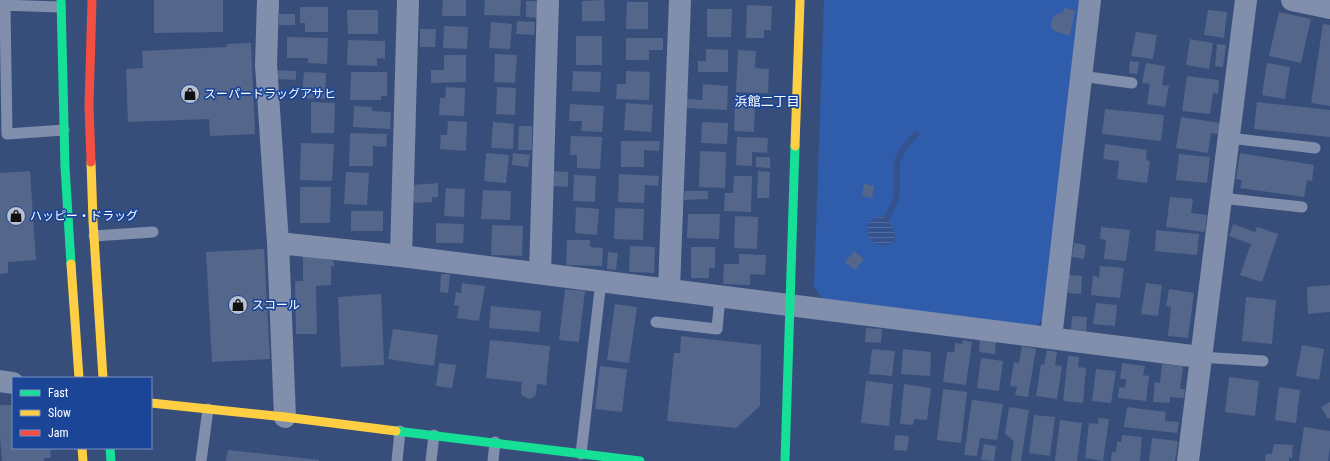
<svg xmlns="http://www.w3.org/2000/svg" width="1330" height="461" viewBox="0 0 1330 461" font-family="'Roboto Condensed','Noto Sans JP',sans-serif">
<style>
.green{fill:#305cac}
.water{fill:url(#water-rules)}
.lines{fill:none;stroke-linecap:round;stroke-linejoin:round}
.stream{stroke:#34528d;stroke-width:6}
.building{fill:#54668a}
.lane{stroke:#818fad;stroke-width:11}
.street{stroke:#818fad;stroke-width:22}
.fast{stroke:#16e098;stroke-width:9}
.slow{stroke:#ffcf43;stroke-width:9}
.jam{stroke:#f24e42;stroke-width:9}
.labels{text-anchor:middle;stroke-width:3.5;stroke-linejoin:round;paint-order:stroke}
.poi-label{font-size:12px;fill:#fff;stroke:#1b4597;text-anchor:start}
.neighbourhood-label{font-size:13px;fill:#fff;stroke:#1b4597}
</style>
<defs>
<pattern id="water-rules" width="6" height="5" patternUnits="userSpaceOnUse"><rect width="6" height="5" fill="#34528d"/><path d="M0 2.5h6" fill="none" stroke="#526c9e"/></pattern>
</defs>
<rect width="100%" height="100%" fill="#374e7b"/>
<path class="green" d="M824 0H1079L1044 318 1034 328 824 301 814 287Z"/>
<path class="water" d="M883 215C887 218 889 221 891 225 909 249 865 255 867 225L873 219Z"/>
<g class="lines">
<path class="stream" d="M887 218 895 201 897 193V162L903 149 916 134"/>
</g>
<path class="building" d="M154 0H223V32L154 33Z
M443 0H466V16H442Z
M485 0H521L520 16 484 15Z
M604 0 605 21H582V1Z
M526 1H537V18L526 17Z
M627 2H648V29H626Z
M747 5 772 6 771 30H764V38H746Z
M300 7H328V32H305V23H300Z
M1064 8 1075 10 1070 36 1054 31 1051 27V22L1053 17 1057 14 1063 13Z
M707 9H732L731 37H707Z
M347 10H378V34H348Z
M1208 10 1227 12 1224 38 1204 35Z
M1279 12 1311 19 1301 63 1269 56Z
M279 14H295V25H279Z
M517 21 535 22 534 35 516 34Z
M491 22 512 24 510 49 489 48Z
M1323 24 1330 25V106L1311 103Z
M444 26 468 27 467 49 443 48Z
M420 29H436L435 47H420Z
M1136 32 1157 35 1153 59 1131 56Z
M576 36H602V65H576Z
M287 37 328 38 327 64 308 63V58H287Z
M626 38H663V50H649V60H626Z
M1190 39 1213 43 1209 69 1186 65Z
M348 40 385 41V59L377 58V66L347 65Z
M251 43 255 134 210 136 209 119 128 122 126 69 143 68 142 51 227 47V44Z
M1217 44 1226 45 1223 67 1215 66Z
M706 49 728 50V72H698V61H706Z
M738 50 756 51 755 68 769 69 768 93 736 92Z
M495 54 517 55 515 83 494 82Z
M444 55H466V82L431 83V70H444Z
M1130 61 1139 62 1137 74 1129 73Z
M1146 63 1165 66 1162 85 1169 86 1165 107 1147 104 1150 84 1142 83Z
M1267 63 1290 67 1285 99 1262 95Z
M276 70 296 71V80L276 79Z
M573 71 601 72 600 92 572 91Z
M626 71 650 72 649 100 616 99 617 84H626Z
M304 72 326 73 325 99 302 98Z
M351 72H387V96H381V100H350Z
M1187 76 1219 80 1218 94 1213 93 1210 114 1182 111Z
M703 84 728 86 727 110 687 108V99L702 100Z
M446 87 465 88 464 116 439 115 440 98H445Z
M497 87 516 88 515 115 496 114Z
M735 100 755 101 754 132 734 131Z
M311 102 335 103 334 133H311Z
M1257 102 1330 110V137L1254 129Z
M626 103 653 105 651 132 624 130Z
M570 104 604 106 602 132 581 131 582 121H569Z
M354 106 372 107V111L391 112 390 129 353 127Z
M1105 109 1164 115 1161 141 1102 134Z
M1181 117 1220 123 1218 134 1211 133 1208 153 1176 148Z
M448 121 467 122 466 151 440 149 441 135H447Z
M493 122 514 124 513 149 491 148Z
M702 122 728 123 727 144 701 143Z
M519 126H532V150H518Z
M350 133 387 134 386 147 373 146V166H349Z
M571 136 602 137 600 169 577 168V155H570Z
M737 137 768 138 767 153 752 152V166L736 165Z
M621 141H660L659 151 644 150V167H621Z
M301 143 334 144 332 181 300 180Z
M1105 144 1147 150 1146 160 1150 161 1147 183 1117 179 1119 161 1103 159Z
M700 151 726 152 725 188 699 187Z
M486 153 509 155 506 183 484 181Z
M513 153 530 155 528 167 512 165Z
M1240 153 1314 165 1312 181 1307 180 1304 197 1240 188 1242 180 1236 179Z
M1179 154 1210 157 1207 183 1176 180Z
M756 157H770V168L756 167Z
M30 171 36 260 8 262V273L0 274V173Z
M554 171 568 172V187L553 186Z
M758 171 770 172 769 198H757Z
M346 172 369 173 367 205 344 204Z
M619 174 659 176 658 186 645 185 644 203 618 202Z
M574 175 596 176 595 202 573 201Z
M734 176H752L751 212 724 211 725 193H733Z
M438 183V197H432V202L414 203 413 185Z
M864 184 874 186 872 198 862 196Z
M300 187H331L330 223H300Z
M446 188 465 189 464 217 444 216Z
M483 190 511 191 510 220 481 219Z
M685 191H708V199L684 200Z
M1170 197 1193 199 1191 213 1207 215 1205 232 1166 227Z
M576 207 599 209 597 235 575 233Z
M615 208 644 209 643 240 614 239Z
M351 211H383V231H351Z
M688 214H720L719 239 687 238Z
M735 216 758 217 757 249 734 248Z
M436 223 464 224 463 243H436Z
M1233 224 1255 232 1257 227 1278 234 1262 282 1240 275 1251 244 1229 236Z
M492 225 523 226 522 256 491 255Z
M1101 227 1130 230 1126 261 1104 259 1106 240 1100 239Z
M1156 230 1199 234 1197 255 1155 251Z
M567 240H590V247L603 248 602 266 566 265Z
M1074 243 1086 245 1084 259 1072 257Z
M630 246 655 247 654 273 629 272Z
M691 247H715V268H709V278H691Z
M264 249 270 359 212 362 206 252Z
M854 251 864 259 855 270 845 262Z
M608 252 618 253 616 270 607 269Z
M303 254 334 261V266H331V285L316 286 317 334H296L295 281H303Z
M739 254 766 255 765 275 750 274V285L723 284 724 264H739Z
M1100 266 1124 268 1120 298 1091 295 1093 276 1099 277Z
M441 274H450L448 293 440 292Z
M1069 275 1082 276 1081 294 1068 293Z
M462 283 485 286 479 321 457 318 459 306 454 305 456 292 461 293Z
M1146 283 1162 285 1158 316 1141 314Z
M1330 285V312L1308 314 1307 287Z
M565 289 585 291 579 342 559 340Z
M1169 289 1194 293 1188 338 1168 336 1171 307 1166 306Z
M381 294 384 365 341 367 338 297Z
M1246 297 1276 300 1272 344 1242 341Z
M1096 303 1117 305 1115 326 1093 324Z
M615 304 637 307 629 363 607 360Z
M491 306 541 311 539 332 489 328Z
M1072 316 1087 317 1086 331 1071 330Z
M866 328 882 329 881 343 865 342Z
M393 329 438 335 434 366 388 359Z
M681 336 761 345 760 406 736 428 667 421 674 353H680Z
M980 339 996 341 995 354 979 352Z
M490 340 550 346 546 385 537 384 536 394 534 397 530 399 523 396 521 393 522 382 486 378Z
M963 340 972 342 966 385 943 382 947 352H954L955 343 962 344Z
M1302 345 1324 349 1319 380 1296 376Z
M1022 346 1036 349 1028 397 1015 395 1017 387 1010 386 1014 362 1019 363Z
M872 349 895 351 892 376 869 374Z
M903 349 931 352 930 376 901 374Z
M1047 350 1057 352 1055 365 1062 366 1057 399 1036 396 1041 364 1044 365Z
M1068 356 1079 357 1078 367 1086 368 1083 403 1063 401Z
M981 358 1003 361 999 391 977 388Z
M439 363 456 365 452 388 436 386Z
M1122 363 1145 366 1143 375 1149 376 1146 401 1118 398 1119 387 1125 388 1126 379H1120Z
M1162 364 1183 366 1180 389H1185L1184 398 1170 397V403L1153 402 1155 382 1160 383Z
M600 366 627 369 622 412 595 409Z
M1096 369 1116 371 1111 403 1092 401Z
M1229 377 1259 381 1255 416 1225 412Z
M866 381 893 384 889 426 861 423Z
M904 384 931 388 927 420 914 419 913 425 900 424Z
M1279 387 1300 390 1296 423 1275 420Z
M943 389 967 392 961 443 937 440Z
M972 400 1003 404 997 440 980 438 977 456 964 455Z
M1330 402V418L1328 419 1321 407Z
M0 405H13V448H50L51 458H44V461H2L0 437Z
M1009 407 1029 410 1021 461H1011L1014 441 1005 434Z
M1127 407 1166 412 1165 421 1179 422 1177 433 1124 427Z
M1034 415 1055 417 1050 456 1029 453Z
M1098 418 1109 419 1103 461 1085 458 1089 423 1098 424Z
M1060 420 1082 423 1077 461H1055Z
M1304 427 1330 431V448L1328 461H1299Z
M895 435 909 436 907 451 894 450Z
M1122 435 1142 437 1140 461H1111L1112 452H1116L1117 442H1121Z
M1152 438 1178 441 1175 461H1149Z
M984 444 996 446 994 461 981 460Z
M1274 444 1293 445 1292 458H1289V461H1265L1266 454H1272Z
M228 450 319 460V461H226Z"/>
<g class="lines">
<path class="lane" d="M0 5 60 7
M5 5 7 134 64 130
M1081 76 1132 83
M1229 138 1315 148
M1221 198 1302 207
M94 236 153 232
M656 322 717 329 720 296
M1200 357 1263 361
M581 454 601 281
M201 461 208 409
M397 461 400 431
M431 461 434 435
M493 461 495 442"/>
<path class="street" d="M268 0 266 65 278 243 285 417
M1292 0 1330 8
M278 243 401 256 1200 357
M401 256 408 0
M540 273 548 0
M669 289 680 0
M1051 338 1090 0
M0 381 13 383
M1188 461 1246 0"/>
<path class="fast" d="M61 0 65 167 71 264
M396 431 640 461
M110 448 111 461
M785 461 795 146"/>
<path class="slow" d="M795 146 800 0
M91 162 93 221 103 378
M71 264 79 378
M151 403 285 417 396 431
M82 448 83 461"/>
<path class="jam" d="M91 162 89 105 92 0"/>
</g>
<defs>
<symbol id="shop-disc" viewBox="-11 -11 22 22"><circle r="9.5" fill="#b9c1d1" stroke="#1b4597"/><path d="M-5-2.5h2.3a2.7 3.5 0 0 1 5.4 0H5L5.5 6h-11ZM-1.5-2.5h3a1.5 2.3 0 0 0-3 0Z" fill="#111"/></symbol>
</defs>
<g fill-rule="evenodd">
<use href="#shop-disc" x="179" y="83" width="22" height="22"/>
<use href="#shop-disc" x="5" y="205" width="22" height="22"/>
<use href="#shop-disc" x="227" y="294" width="22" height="22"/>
</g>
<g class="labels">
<g class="poi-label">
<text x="204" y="98">スーパードラッグアサヒ</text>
<text x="30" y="220">ハッピー・ドラッグ</text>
<text x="252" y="309">スコール</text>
</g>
<g class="neighbourhood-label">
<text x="767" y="106">浜館二丁目</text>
</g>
</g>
<rect x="12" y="377" width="140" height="72" fill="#1b4597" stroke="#768fc1"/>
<rect x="20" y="390" width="20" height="6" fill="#16e098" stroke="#768fc1"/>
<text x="48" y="397" font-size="12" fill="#ffffff">Fast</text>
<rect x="20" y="410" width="20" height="6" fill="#ffcf43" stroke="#768fc1"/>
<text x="48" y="417" font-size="12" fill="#ffffff">Slow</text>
<rect x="20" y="430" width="20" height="6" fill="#f24e42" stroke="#768fc1"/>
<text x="48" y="437" font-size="12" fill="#ffffff">Jam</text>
</svg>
